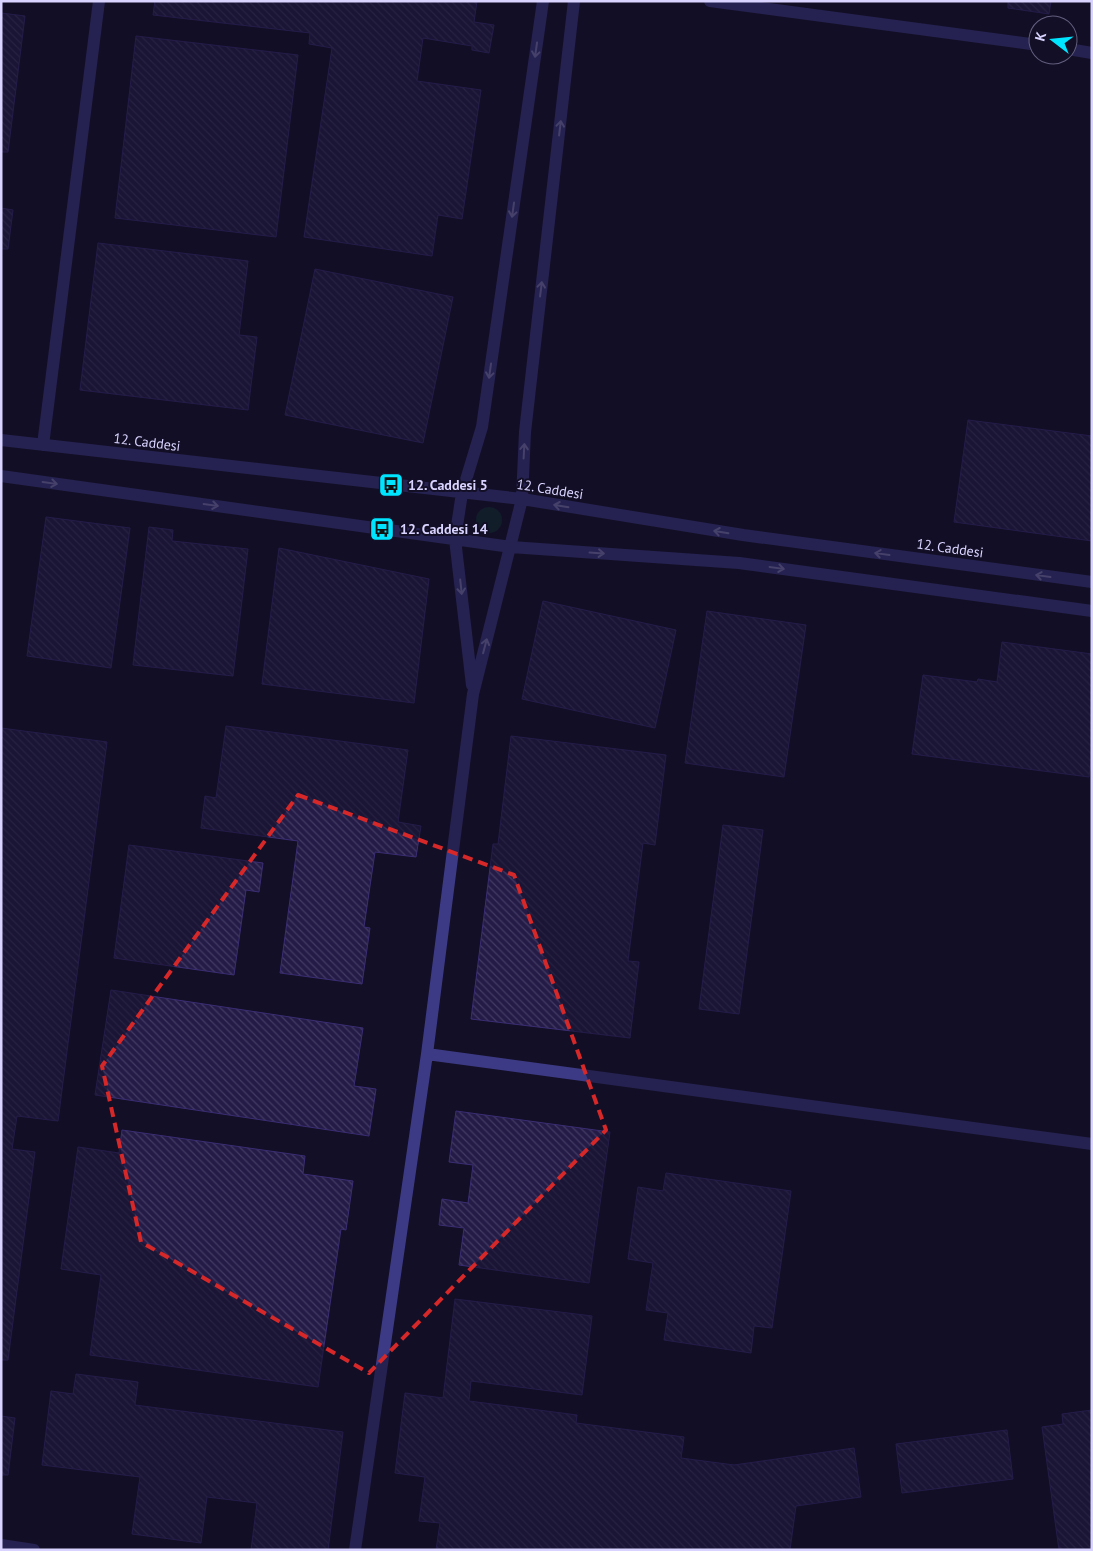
<svg xmlns="http://www.w3.org/2000/svg" width="1093" height="1551" viewBox="0 0 1093 1551" font-family="'PT Sans',sans-serif">
<style>
.grass{fill:#12302f}
.building{fill:url(#building-back-hatch);stroke:#3b2d73}
.lines{fill:none;stroke-linecap:round;stroke-linejoin:round}
.minor{stroke:#3d3a85;stroke-width:12}
.oneway{stroke:#837fbc}
.marked{fill:none;stroke:#d62828;stroke-width:4;stroke-dasharray:10 6;stroke-linejoin:round}
.labels{text-anchor:middle;stroke-width:4;stroke-linejoin:round;paint-order:stroke}
.street-label{font-size:14px;fill:#d9d4ff;stroke:#130f26}
.poi-label{font-size:14px;font-weight:bold;fill:#d9d4ff;stroke:#130f26;text-anchor:start}
</style>
<defs>
<pattern id="building-back-hatch" width="6" height="6" patternUnits="userSpaceOnUse" patternTransform="scale(1.25)"><rect width="6" height="6" fill="#241b47"/><path d="M-1 5l2 2M0 0l6 6M5-1l2 2" fill="none" stroke="#433b63"/></pattern>
</defs>
<rect width="100%" height="100%" fill="#130f26"/>
<path class="grass" d="M476 520a13 13 0 1 1 26 0a13 13 0 1 1-26 0Z"/>
<path class="building" d="M155 1H477L474 22 494 25 489 53 472 50V46L423 38 417 81 481 90 462 219 438 215 432 256 304 237 332 48 309 44 310 33 153 15Z
M1008 1H1051L1049 14 1008 8Z
M1 13 25 16 8 152H1Z
M136 36 298 55 276 237 115 218Z
M1 208 13 210 8 249H1Z
M98 243 248 261 239 335 257 337 248 410 80 390Z
M315 269 453 297 423 443 285 415Z
M968 420 1092 436V541L954 522Z
M46 517 130 528 111 668 27 656Z
M149 527 173 530 172 541 248 549 233 676 133 665Z
M279 548 429 579 414 703 262 684Z
M543 601 676 630 655 728 522 699Z
M707 611 806 625 784 777 685 763Z
M1002 642 1092 654V754L1089 777 912 754 923 675 977 682 978 679 997 682Z
M226 726 408 750 398 822 421 826 416 857 375 852 364 927 370 928 362 984 280 973 298 841 201 828 205 796 216 798Z
M1 728 107 742 58 1121 17 1116 12 1149 35 1152 8 1360H1Z
M511 736 666 755 655 845 643 843 628 961 639 962 630 1038 471 1019 493 844H498Z
M723 825 763 830 739 1014 699 1009Z
M129 845 263 863 259 892 246 890 234 975 114 958Z
M111 990 363 1028 354 1086 376 1089 369 1136 95 1095Z
M456 1111 610 1132 589 1283 459 1265 464 1228 439 1225 442 1199 468 1203 473 1165 449 1162Z
M122 1130 305 1156 303 1174 353 1181 346 1230 341 1229 318 1387 90 1355 101 1275 61 1269 78 1147 119 1153Z
M666 1173 791 1191 772 1328 754 1326 751 1353 664 1340 668 1313 646 1310 653 1263 628 1259 638 1187 663 1191Z
M455 1299 592 1316 582 1395 471 1381 469 1401 577 1415 576 1423 684 1437 681 1458 734 1465 854 1448 861 1497 796 1506 790 1550H436L440 1523 419 1521 425 1477 395 1473 405 1393 443 1398Z
M76 1374 138 1382 135 1405 343 1432 328 1550H251L257 1503 207 1497 201 1543 132 1534 140 1477 42 1465 51 1391 73 1394Z
M1092 1410V1550H1059L1042 1427 1063 1424 1062 1414Z
M1 1416 15 1418 8 1475H1Z
M1007 1430 1013 1479 902 1493 896 1444Z"/>
<g class="lines">
<path class="minor" d="M710 1 1038 45
M1068 49 1092 53
M1 440 522 499 743 535 1092 582
M43 445 99 1
M1 476 511 547 739 563 1092 611
M472 685 455 539 462 493 482 427 543 1
M427 1054 1092 1144
M1 1545 34 1550
M355 1550 427 1054 473 694 522 499 525 432 574 1"/>
</g>
<defs><path id="oneway-shaft" d="M-6 0H5M1.5-3L5.5 0L1.5 3" fill="none" stroke-width="1.6" stroke-linecap="round" stroke-linejoin="round" transform="scale(1.25)"/></defs>
<g class="oneway">
<use href="#oneway-shaft" transform="translate(536 50) rotate(98)"/>
<use href="#oneway-shaft" transform="translate(560 128) rotate(-83)"/>
<use href="#oneway-shaft" transform="translate(513 210) rotate(98)"/>
<use href="#oneway-shaft" transform="translate(541 289) rotate(-83)"/>
<use href="#oneway-shaft" transform="translate(490 371) rotate(98)"/>
<use href="#oneway-shaft" transform="translate(524 451) rotate(-87)"/>
<use href="#oneway-shaft" transform="translate(50 483) rotate(8)"/>
<use href="#oneway-shaft" transform="translate(211 505) rotate(8)"/>
<use href="#oneway-shaft" transform="translate(561 506) rotate(-171)"/>
<use href="#oneway-shaft" transform="translate(721 532) rotate(-171)"/>
<use href="#oneway-shaft" transform="translate(597 553) rotate(4)"/>
<use href="#oneway-shaft" transform="translate(882 554) rotate(-172)"/>
<use href="#oneway-shaft" transform="translate(777 568) rotate(8)"/>
<use href="#oneway-shaft" transform="translate(1043 576) rotate(-172)"/>
<use href="#oneway-shaft" transform="translate(461 587) rotate(84)"/>
<use href="#oneway-shaft" transform="translate(485 646) rotate(-75)"/>
</g>
<path d="M0 0H1093V1551H0ZM298 795 514 875 606 1130 369 1373 141 1242 102 1066Z" fill="#130f26" fill-opacity=".55" fill-rule="evenodd"/>
<path class="marked" d="M298 795 514 875 606 1130 369 1373 141 1242 102 1066Z"/>
<defs>
<symbol id="bus-square" viewBox="-11 -11 22 22"><rect x="-9" y="-9" width="18" height="18" rx="4" fill="#00e5ff" stroke="#130f26"/><path d="M-5-6H5V4H4V6H2V4H-2V6H-4V4H-5ZM-3.5-4V0h7V-4ZM-3.5 1.2v1.5H-2V1.2ZM2 1.2v1.5H3.5V1.2Z" fill="#111"/></symbol>
</defs>
<g fill-rule="evenodd">
<use href="#bus-square" x="377" y="471" width="28" height="28"/>
<use href="#bus-square" x="368" y="515" width="28" height="28"/>
</g>
<g class="labels">
<g class="street-label">
<text transform="translate(147 442) rotate(7)" y="5">12. Caddesi</text>
<text transform="translate(550 489) rotate(9)" y="5">12. Caddesi</text>
<text transform="translate(950 548) rotate(8)" y="5">12. Caddesi</text>
</g>
<g class="poi-label">
<text x="408" y="490">12. Caddesi 5</text>
<text x="400" y="534">12. Caddesi 14</text>
</g>
</g>
<rect width="1093" height="1551" fill="none" stroke="#d9d4ff" stroke-width="5"/>
<g transform="translate(1053 40) rotate(286)"><circle r="24" fill="#130f26" stroke="#625e7d"/>
<path d="M0-4L9 19L0 12L-9 19Z" fill="#00e5ff"/>
<text y="-8" font-size="14" font-weight="bold" text-anchor="middle" fill="#d9d4ff">K</text>
</g>
</svg>
